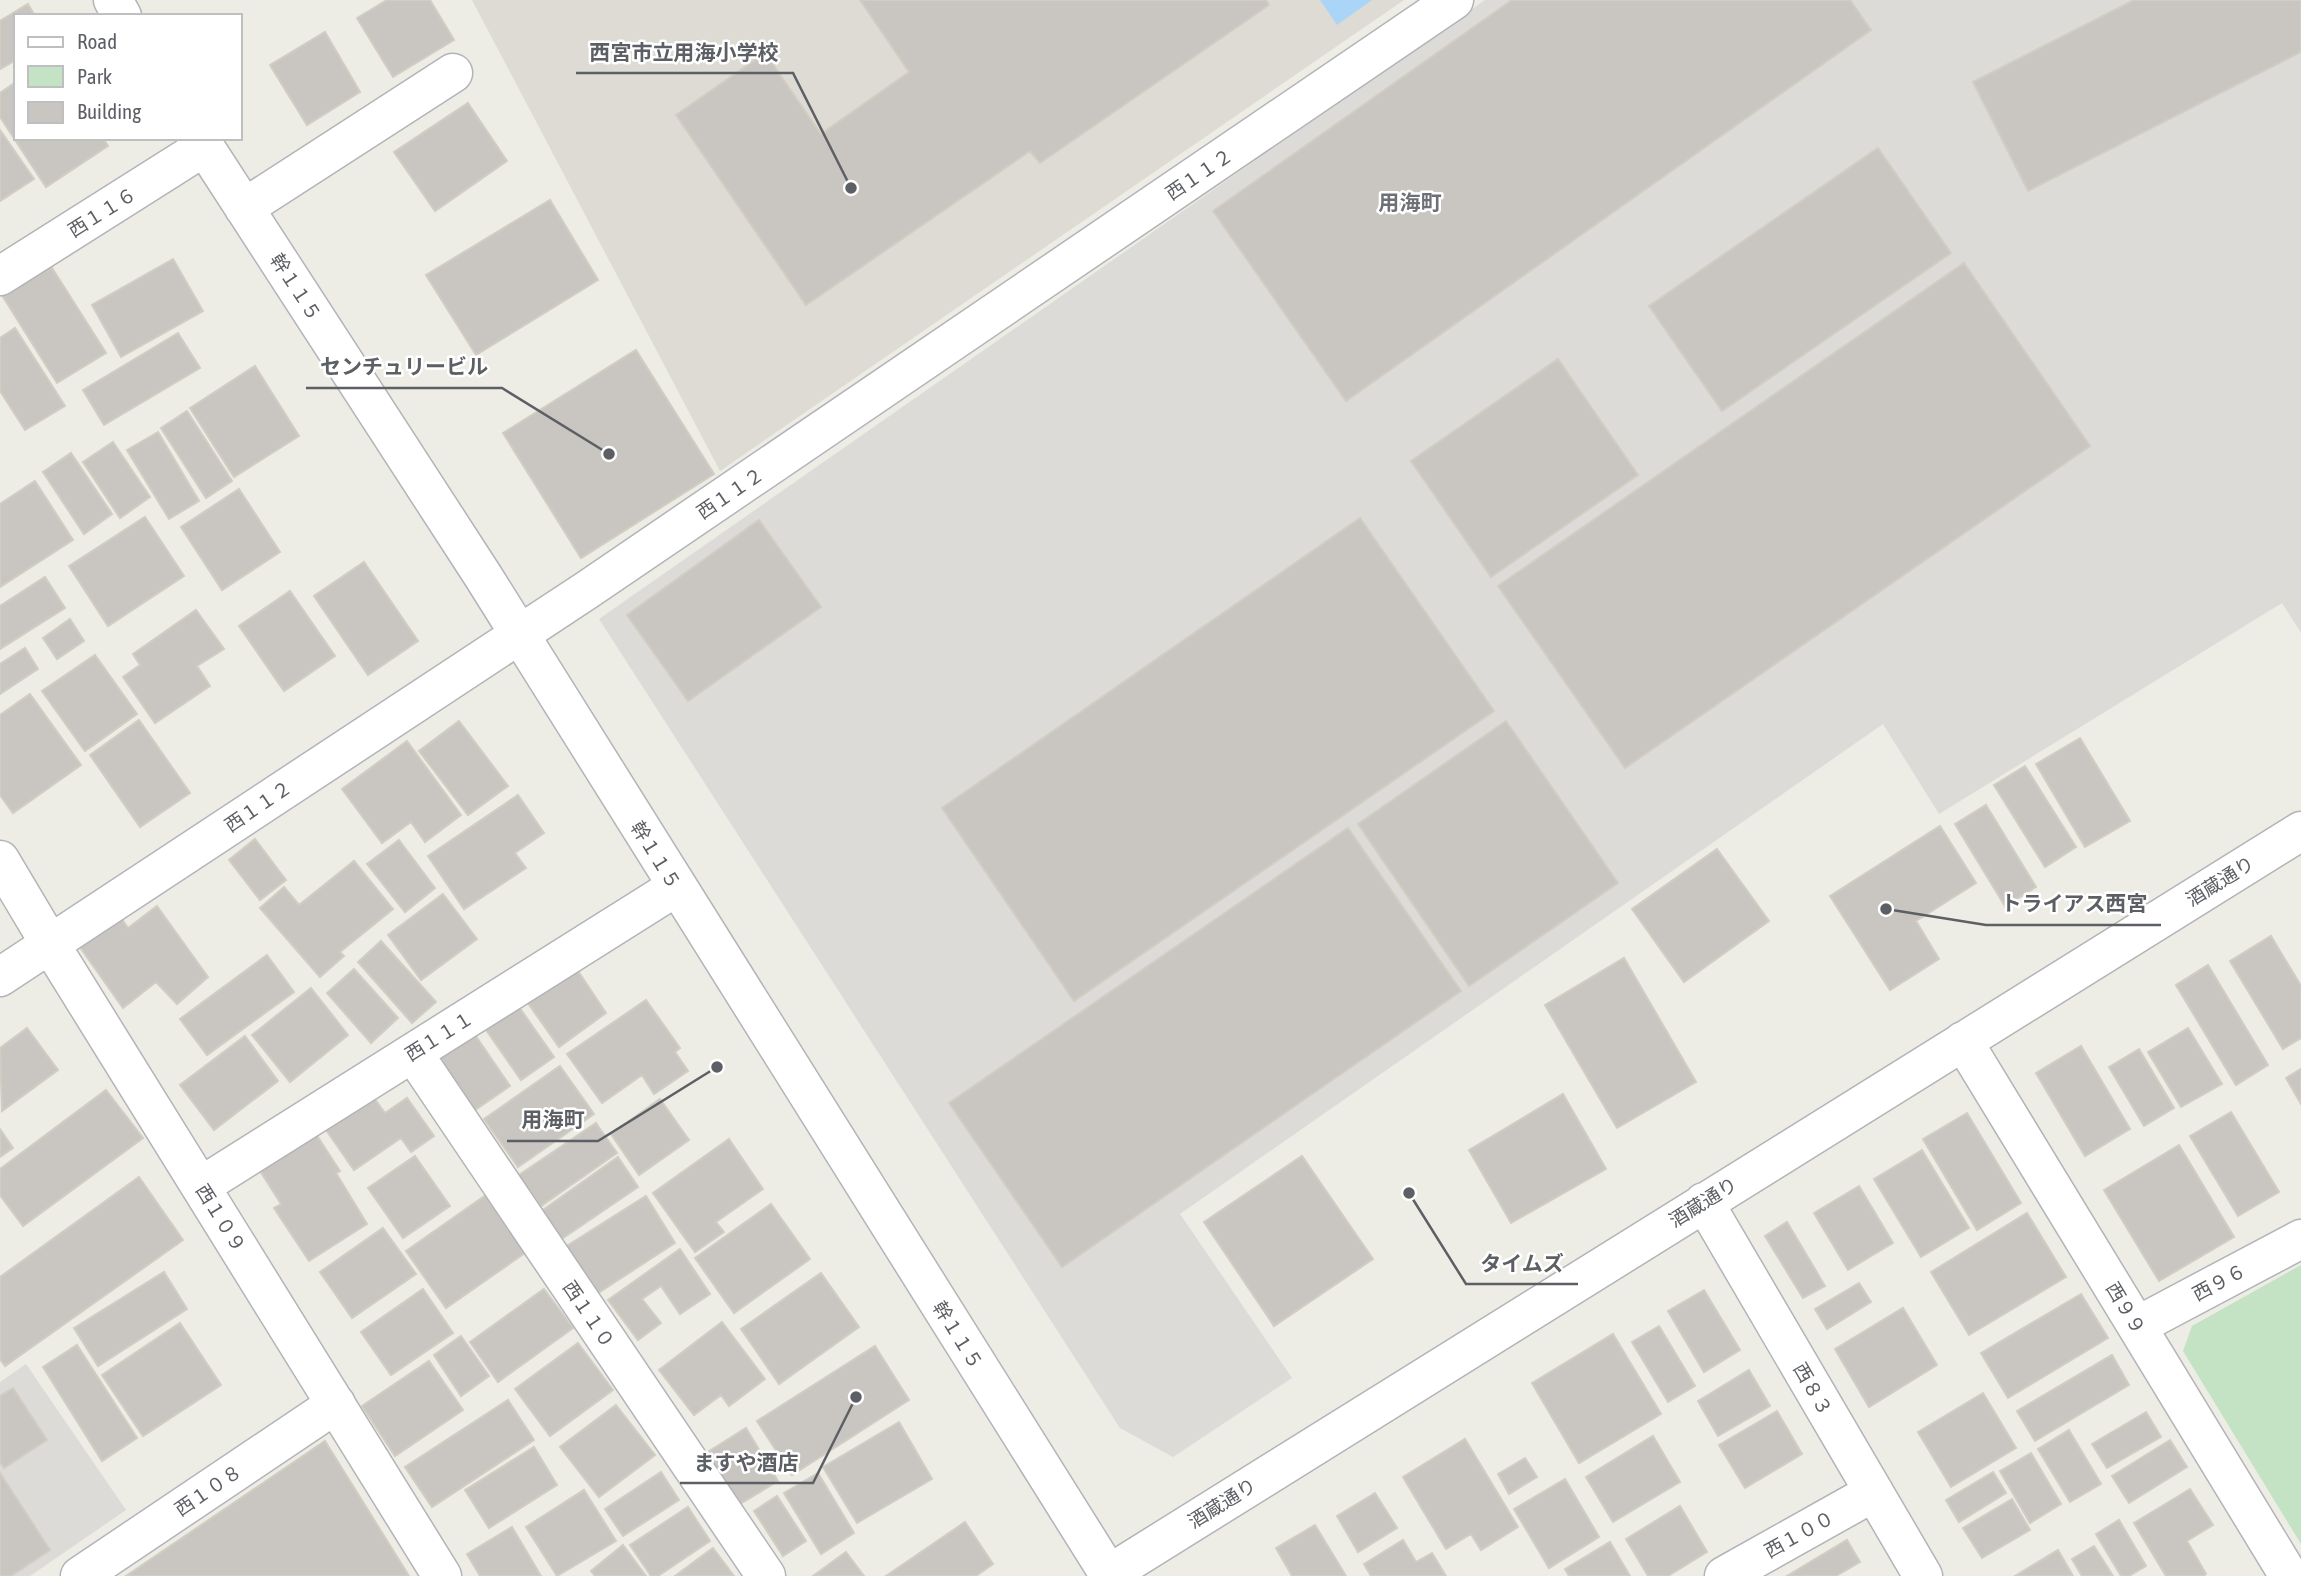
<svg xmlns="http://www.w3.org/2000/svg" width="2301" height="1576" viewBox="0 0 2301 1576" font-family="'Asap Condensed','Noto Sans JP',sans-serif">
<style>
.industrial{fill:#dcdbd7}
.education{fill:#dddbd3}
.green{fill:#c3e3c4}
.water{fill:#abd5f7}
.building{fill:#c9c6c2;stroke:#d2cdc3;stroke-width:2}
.lines{fill:none;stroke-linecap:round;stroke-linejoin:round}
.minor-casing{stroke:#b2b4b8;stroke-width:41}
.minor{stroke:#fff;stroke-width:38}
.labels{text-anchor:middle;stroke-width:5;stroke-linejoin:round;paint-order:stroke}
.street-label{font-size:19px;fill:#5c5f64;stroke:#fff}
.neighbourhood-label{font-size:21px;font-weight:bold;fill:#6d7176;stroke:#fff}
.leader{fill:none;stroke:#5c5f64;stroke-width:2.5}
.callout-dot{fill:#5c5f64;stroke:#fff;stroke-width:2.5}
.callout-label{font-size:21px;text-anchor:middle;font-weight:bold;fill:#5c5f64;stroke:#fff;stroke-width:5;stroke-linejoin:round;paint-order:stroke}
</style>
<rect width="100%" height="100%" fill="#edece5"/>
<path class="industrial" d="M1485 0H2301V633L2282 603 1939 814 1883 724 1180 1214 1292 1378 1173 1457 1120 1428 599 619Z
M26 1364 126 1510 30 1576H0V1382Z"/>
<path class="education" d="M472 0H1404L720 471Z"/>
<path class="green" d="M2301 1265V1544L2183 1351 2192 1326Z"/>
<path class="water" d="M1320 0H1372L1337 25Z"/>
<path class="building" d="M387 0H430L454 40 393 77 357 18Z
M860 0H1266L1269 5 1040 163 1030 151 806 305 676 115 765 53 821 134 909 72Z
M1512 0H1850L1871 30 1346 401 1213 211Z
M2134 0H2301V52L2028 191 1973 82Z
M28 4 35 16H16V60L0 69V21Z
M325 32 360 92 307 125 270 65Z
M16 82V138H103L108 146 46 187 0 117V93Z
M468 103 507 161 435 211 394 152Z
M0 130 34 179 0 201Z
M1878 148 1951 253 1722 411 1649 306Z
M550 200 598 280 476 355 426 275Z
M173 259 203 311 121 357 92 305Z
M47 260 106 353 57 383 0 292Z
M1964 263 2090 446 1625 768 1498 586Z
M15 328 65 406 25 430 0 391V338Z
M178 333 200 368 104 425 83 390Z
M636 350 714 474 581 558 503 433Z
M1558 359 1638 475 1491 577 1411 461Z
M255 366 299 436 234 477 190 408Z
M187 411 232 481 206 498 161 428Z
M158 432 199 501 169 519 127 450Z
M113 442 150 497 120 518 83 462Z
M71 453 112 514 84 534 43 472Z
M35 481 73 540 0 587V504Z
M239 489 280 552 222 590 181 527Z
M145 517 184 576 108 626 69 566Z
M1360 518 1494 711 1074 1001 942 808Z
M759 520 821 607 688 701 627 615Z
M364 562 418 641 368 675 314 596Z
M45 577 65 608 0 649V606Z
M290 591 335 656 284 691 239 626Z
M196 610 224 649 197 666 210 686 155 723 123 677 140 665 133 654Z
M70 619 84 641 57 659 43 638Z
M25 648 38 669 0 694V664Z
M95 655 137 714 85 751 42 691Z
M30 694 81 765 13 813 0 795V715Z
M139 720 190 793 140 827 90 755Z
M459 721 508 786 468 815 419 751Z
M1506 721 1618 883 1469 986 1358 824Z
M2080 738 2130 821 2085 847 2036 764Z
M407 741 461 815 425 842 411 822 382 843 342 789Z
M2025 766 2076 847 2045 867 1994 785Z
M518 795 544 833 515 853 526 868 464 909 428 856Z
M1986 805 2036 887 2005 906 1955 824Z
M1940 826 1976 883 1916 921 1939 959 1890 990 1830 896Z
M1348 828 1461 991 1062 1267 949 1103Z
M255 839 286 880 260 900 229 860Z
M399 840 435 888 405 912 367 864Z
M1717 849 1769 921 1684 982 1632 909Z
M354 861 393 909 340 952 344 956 320 977 260 908 284 887 299 905Z
M443 894 477 939 421 980 388 935Z
M157 906 208 977 177 1004 156 982 123 1008 77 943 119 915 128 928Z
M2271 936 2301 986V1038L2283 1049 2230 961Z
M381 941 436 1002 412 1023 358 962Z
M267 955 294 992 207 1055 180 1019Z
M1624 958 1696 1082 1617 1128 1545 1005Z
M574 965 606 1013 559 1047 525 999Z
M2208 965 2268 1065 2236 1085 2176 985Z
M354 969 398 1018 371 1043 327 993Z
M311 988 348 1035 290 1082 252 1035Z
M646 1000 680 1048 675 1052 688 1071 654 1094 642 1075 602 1103 567 1054Z
M517 1004 554 1057 521 1080 484 1027Z
M27 1028 58 1070 2 1111 0 1048Z
M2188 1028 2222 1084 2181 1107 2148 1052Z
M471 1029 510 1086 475 1110 435 1053Z
M245 1036 278 1081 214 1130 180 1085Z
M2081 1046 2130 1129 2085 1156 2036 1073Z
M2139 1049 2174 1108 2144 1126 2109 1067Z
M560 1066 594 1114 518 1167 484 1119Z
M2301 1069V1104L2286 1078Z
M106 1090 143 1138 23 1226 0 1195V1169Z
M371 1094 385 1113 407 1098 434 1136 411 1152 401 1138 354 1170 324 1127Z
M1563 1094 1606 1169 1511 1223 1469 1150Z
M660 1099 689 1140 639 1175 611 1134Z
M2231 1112 2279 1192 2238 1216 2190 1136Z
M1967 1113 2021 1203 1977 1230 1923 1139Z
M596 1123 617 1153 541 1206 519 1175Z
M0 1129 13 1148 0 1157Z
M314 1131 340 1171 336 1173 367 1224 309 1261 274 1208 281 1204 257 1166Z
M729 1139 763 1189 716 1222 724 1232 695 1252 653 1193Z
M2179 1145 2234 1237 2159 1281 2104 1190Z
M1922 1150 1969 1228 1921 1257 1874 1179Z
M415 1156 450 1206 403 1238 368 1188Z
M1302 1156 1373 1259 1274 1326 1204 1222Z
M618 1157 638 1187 560 1240 540 1212Z
M139 1177 183 1240 5 1366 0 1359V1277Z
M1859 1186 1893 1243 1848 1270 1814 1213Z
M486 1195 525 1253 446 1308 406 1251Z
M646 1196 675 1243 595 1295 565 1247Z
M771 1204 810 1259 734 1313 695 1258Z
M2027 1213 2066 1277 1969 1335 1931 1272Z
M1787 1222 1825 1286 1803 1298 1765 1236Z
M383 1228 416 1274 352 1318 320 1272Z
M680 1249 710 1294 680 1314 661 1286 642 1299 661 1323 638 1340 608 1300Z
M164 1272 187 1309 98 1366 74 1328Z
M821 1273 859 1327 779 1384 741 1329Z
M1859 1283 1871 1302 1827 1329 1815 1309Z
M423 1289 453 1333 391 1375 361 1332Z
M544 1289 573 1328 498 1382 470 1342Z
M1704 1290 1740 1350 1704 1372 1668 1311Z
M2081 1294 2108 1338 2008 1398 1981 1353Z
M1903 1308 1937 1365 1869 1407 1835 1349Z
M722 1322 765 1379 729 1406 721 1395 694 1415 659 1370Z
M180 1323 221 1385 143 1436 102 1375Z
M1659 1326 1695 1386 1668 1402 1632 1342Z
M1613 1334 1661 1414 1579 1463 1532 1383Z
M461 1336 489 1376 461 1396 434 1355Z
M578 1343 613 1390 550 1436 515 1389Z
M77 1345 137 1438 102 1461 43 1367Z
M875 1346 909 1400 792 1475 757 1421Z
M2112 1355 2129 1385 2035 1441 2017 1411Z
M429 1361 463 1410 395 1456 362 1406Z
M1749 1370 1770 1406 1718 1436 1698 1401Z
M13 1388 47 1440 4 1468 0 1462V1396Z
M1983 1393 2016 1448 1951 1487 1918 1432Z
M508 1400 534 1440 432 1507 405 1467Z
M616 1405 655 1455 599 1497 560 1447Z
M1777 1411 1802 1454 1745 1488 1719 1445Z
M2146 1412 2161 1437 2107 1468 2092 1444Z
M899 1422 932 1479 857 1523 823 1467Z
M746 1428 778 1481 735 1507 703 1455Z
M2069 1430 2101 1484 2070 1502 2038 1449Z
M1653 1436 1680 1482 1613 1522 1586 1477Z
M1465 1439 1518 1527 1481 1550 1471 1534 1446 1549 1403 1477Z
M2170 1440 2187 1467 2129 1503 2112 1476Z
M325 1441 409 1576H126Z
M534 1447 557 1485 489 1528 465 1490Z
M2031 1453 2061 1504 2030 1523 2000 1471Z
M1525 1458 1537 1477 1509 1494 1498 1474Z
M661 1472 679 1500 623 1536 605 1509Z
M1993 1472 2006 1493 1959 1522 1946 1500Z
M0 1473 50 1550 11 1576H0Z
M818 1473 854 1533 821 1554 784 1493Z
M1565 1479 1599 1537 1549 1568 1514 1509Z
M2190 1489 2213 1525 2187 1541 2206 1574 2203 1576H2166L2134 1523Z
M584 1490 616 1541 557 1576 526 1527Z
M1375 1493 1397 1528 1358 1552 1337 1516Z
M777 1496 806 1541 783 1556 754 1511Z
M2012 1499 2030 1530 1982 1558 1963 1528Z
M1680 1506 1707 1552 1668 1576H1648L1626 1539Z
M688 1507 710 1541 658 1576H651L630 1545Z
M2119 1520 2146 1566 2129 1576H2121L2096 1534Z
M965 1522 993 1564 976 1576H886Z
M1315 1525 1346 1576H1292L1276 1548Z
M512 1527 541 1576H480L467 1554Z
M1403 1540 1416 1562 1432 1553 1446 1576H1371L1364 1564Z
M1847 1540 1860 1562 1836 1576H1787Z
M1610 1542 1630 1576H1569L1565 1569Z
M623 1545 646 1576H595L591 1571Z
M2094 1546 2113 1576H2082L2072 1559Z
M713 1548 734 1576H675Z
M2058 1550 2073 1576H2015Z
M846 1552 864 1576H813Z"/>
<g class="lines">
<defs>
<path id="minor" d="M113 0 122 16
M199 138 483 576 1110 1576
M244 208 453 73
M0 276 204 147
M0 860 50 944 442 1576
M0 977 587 590 1454 0
M1963 1041 2289 1576
M413 1053 766 1576
M201 1186 676 887
M1704 1202 1923 1576
M2137 1326 2301 1239
M80 1576 336 1404
M1106 1576 2301 831
M1724 1576 1874 1492"/>
</defs>
<use href="#minor" class="minor-casing"/>
<use href="#minor" class="minor"/>
</g>
<g class="labels">
<g class="street-label">
<text transform="translate(1199 174) rotate(-34)" y="7">西１１２</text>
<text transform="translate(102 212) rotate(-32)" y="7">西１１６</text>
<text transform="translate(296 287) rotate(57)" y="7">幹１１５</text>
<text transform="translate(730 493) rotate(-34)" y="7">西１１２</text>
<text transform="translate(258 806) rotate(-34)" y="7">西１１２</text>
<text transform="translate(656 855) rotate(58)" y="7">幹１１５</text>
<text transform="translate(2220 881) rotate(-32)" y="7">酒蔵通り</text>
<text transform="translate(439 1036) rotate(-32)" y="7">西１１１</text>
<text transform="translate(1703 1202) rotate(-32)" y="7">酒蔵通り</text>
<text transform="translate(221 1218) rotate(58)" y="7">西１０９</text>
<text transform="translate(2219 1282) rotate(-28)" y="7">西９６</text>
<text transform="translate(2126 1308) rotate(59)" y="7">西９９</text>
<text transform="translate(589 1314) rotate(56)" y="7">西１１０</text>
<text transform="translate(958 1335) rotate(58)" y="7">幹１１５</text>
<text transform="translate(1813 1389) rotate(60)" y="7">西８３</text>
<text transform="translate(208 1490) rotate(-34)" y="7">西１０８</text>
<text transform="translate(1222 1503) rotate(-32)" y="7">酒蔵通り</text>
<text transform="translate(1799 1534) rotate(-29)" y="7">西１００</text>
</g>
<g class="neighbourhood-label">
<text x="1410" y="210">用海町</text>
</g>
</g>
<path class="leader" d="M851 188L793 73H576M609 454L502 388H306M1886 909L1986 925H2161M717 1067L598 1141H507M1409 1193L1466 1284H1578M856 1397L813 1483H680"/>
<g class="callout-dot">
<circle cx="851" cy="188" r="7"/>
<circle cx="609" cy="454" r="7"/>
<circle cx="1886" cy="909" r="7"/>
<circle cx="717" cy="1067" r="7"/>
<circle cx="1409" cy="1193" r="7"/>
<circle cx="856" cy="1397" r="7"/>
</g>
<g class="callout-label">
<text x="684" y="60">西宮市立用海小学校</text>
<text x="404" y="374">センチュリービル</text>
<text x="2074" y="911">トライアス西宮</text>
<text x="553" y="1127">用海町</text>
<text x="1522" y="1271">タイムズ</text>
<text x="746" y="1470">ますや酒店</text>
</g>
<rect x="14" y="14" width="228" height="126" fill="#ffffff" stroke="#bebfc1" stroke-width="2"/>
<rect x="28" y="37" width="35" height="10" fill="#ffffff" stroke="#bebfc1" stroke-width="2"/>
<text x="77" y="49" font-size="21" fill="#5c5f64">Road</text>
<rect x="28" y="66" width="35" height="21" fill="#c3e3c4" stroke="#bebfc1" stroke-width="2"/>
<text x="77" y="84" font-size="21" fill="#5c5f64">Park</text>
<rect x="28" y="102" width="35" height="21" fill="#c9c6c2" stroke="#bebfc1" stroke-width="2"/>
<text x="77" y="119" font-size="21" fill="#5c5f64">Building</text>
</svg>
